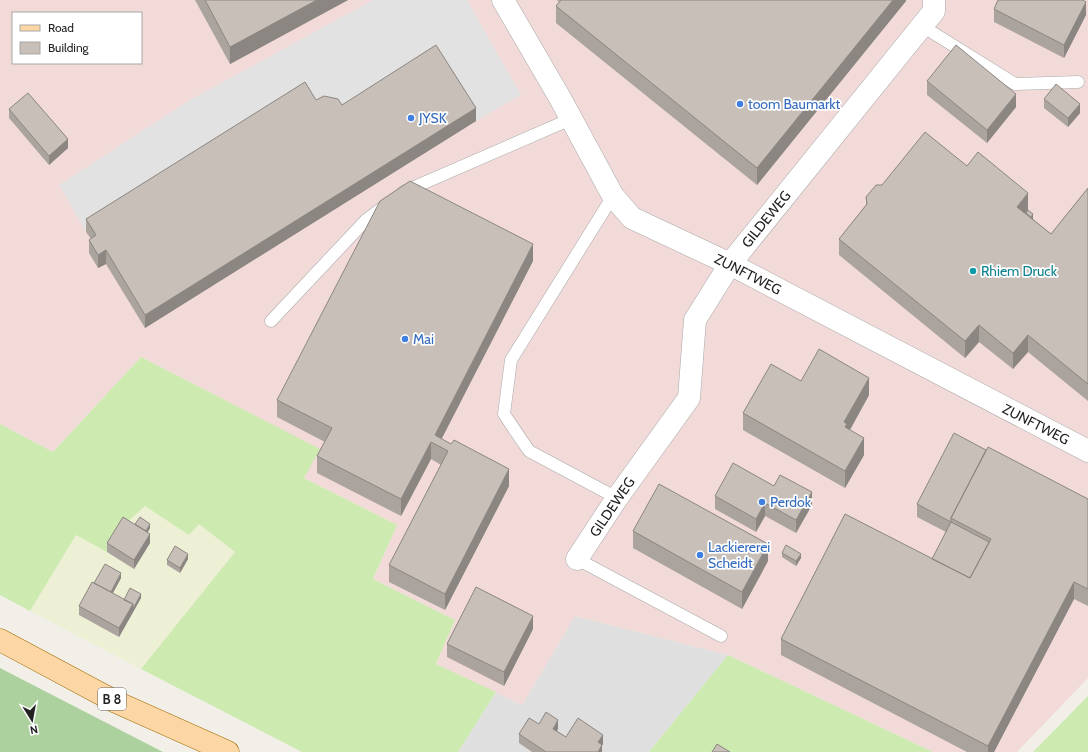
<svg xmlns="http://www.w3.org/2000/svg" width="1088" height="752" viewBox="0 0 1088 752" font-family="Cabin,sans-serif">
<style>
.residential{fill:#e0dfdf}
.commercial{fill:#f2dad9;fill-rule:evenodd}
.farmland{fill:#eef0d5}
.grass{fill:#cdebb0}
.forest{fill:#add19e}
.parking{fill:#e2e2e2}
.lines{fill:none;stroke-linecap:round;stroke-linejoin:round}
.service-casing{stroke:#a9a9a9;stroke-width:13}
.minor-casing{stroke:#a9a9a9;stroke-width:23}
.primary-casing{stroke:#a06b00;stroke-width:23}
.service{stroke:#fff;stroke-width:12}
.minor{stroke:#fff;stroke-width:22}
.primary{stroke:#fcd6a4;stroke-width:22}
.wall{fill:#aba49e}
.shaded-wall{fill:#8b8681}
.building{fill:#c7bfb8;stroke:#8b8681}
.shop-dot{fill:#3f7fe0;stroke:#fff;stroke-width:1.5}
.culture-dot{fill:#0f9aa8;stroke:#fff;stroke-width:1.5}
.labels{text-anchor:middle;stroke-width:3.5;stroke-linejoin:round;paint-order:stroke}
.shield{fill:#fff;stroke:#646464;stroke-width:1}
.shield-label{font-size:13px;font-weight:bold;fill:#222}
.shop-label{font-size:14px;fill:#366cbe;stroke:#fff;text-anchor:start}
.street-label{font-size:14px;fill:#222;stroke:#fff}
.culture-label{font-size:14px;fill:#0d838f;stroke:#fff;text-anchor:start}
</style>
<rect width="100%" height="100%" fill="#f2efe9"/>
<path class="residential" d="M575 616 728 655 649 752H458L496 692 522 705Z"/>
<path class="commercial" d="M0 0H1088V678L1017 752H933L728 655 575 616 522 705 436 664 455 620 373 579 397 525 304 478 319 449 141 357 53 452 0 424ZM13 13H141V63H13Z"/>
<path class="farmland" d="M145 505 189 535 199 524 236 551 141 669 30 611 76 535 123 526Z"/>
<path class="grass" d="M141 357 320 449 304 478 397 525 373 579 455 620 436 664 496 692 458 752H302L141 669 235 552 199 524 189 535 145 506 123 526 107 552 76 535 30 611 0 595V424L53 452Z
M728 655 933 752H649Z
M1088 696V752H1033Z"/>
<path class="forest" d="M0 668 163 752H0Z"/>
<path class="parking" d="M373 0H467L521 95 476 121 436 58 86 232 59 185 190 100Z"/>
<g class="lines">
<defs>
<path id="service" d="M922 26 1015 84 1078 82
M403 192 571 119
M613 196 511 360 504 414 529 451 617 498
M271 321 366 220 386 205
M577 559 721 636"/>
<path id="minor" d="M503 0 560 98 613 196 632 218 730 264 1088 451
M577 559 617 498 689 398 695 320 730 264 934 11V0"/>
<path id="primary" d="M0 640 116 702 228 752"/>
</defs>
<use href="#service" class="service-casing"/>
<use href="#minor" class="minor-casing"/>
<use href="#primary" class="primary-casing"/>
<use href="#service" class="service"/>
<use href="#minor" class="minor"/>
<use href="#primary" class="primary"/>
</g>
<path class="wall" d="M195 0H348L230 64Z
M557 0H906V1L757 185 556 23V6L559 2Z
M994 9 1086 15 1064 58 994 22Z
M927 81 1016 107 987 143 927 95Z
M1044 99 1080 113 1068 127 1044 108Z
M316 100 342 105 476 121 145 328 106 264 98 268 89 253V240L91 239 86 232V219Z
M9 109 68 148 49 165 9 118Z
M967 166 1028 210 1026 213 1033 219 1051 234 1088 188V401L1028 352 1013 369 979 342 965 358 839 255V239L866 205V197L882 185Z
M533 261 441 439 509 486 445 610 389 582V565L441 465 431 459 401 516 317 473V456L325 442 277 417V400Z
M801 381 869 395 850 430 864 455 845 488 743 430V413Z
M986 450 1088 499V606L1074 599 994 752H967L781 655V639L932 559 946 532 917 517V504Z
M774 486 812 505 796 533 765 516 756 532 715 509V496Z
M135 524 150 528 148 532 150 543 134 569 107 552V543Z
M633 531 768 561 742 609 633 548Z
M782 553 801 558 796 566 782 557Z
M188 559 180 573 167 565V560Z
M121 578 113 593 124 600 141 598 119 637 79 615V606Z
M533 629 504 686 447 657V644Z
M539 724 558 729 557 731 566 737 603 744 602 745V752H532L519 743V734Z"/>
<path class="shaded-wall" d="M317 0H348L230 64V47Z
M893 0H906V1L757 185V168Z
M1086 2V15L1064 58V45Z
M1016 94V107L987 143V130Z
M1080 104V113L1068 127V118Z
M476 108V121L145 328V315Z
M68 139V148L49 165V156Z
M1028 193V210L1017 224V207Z
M1033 214V219L1029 224V220Z
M533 244V261L438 446 435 435Z
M106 250V264L98 268V255Z
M979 325V342L965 358V341Z
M1028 335V352L1013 369V353Z
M869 378V395L847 435 844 422Z
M864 438V455L845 488V471Z
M431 442V459L401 516V499Z
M509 469V486L445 610V594Z
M812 492V505L796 533V520Z
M765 503V516L756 532V519Z
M150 524V528L144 539V534Z
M150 534V543L134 569V560Z
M768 544V561L742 609V592Z
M188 554V559L180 573V568Z
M801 554V558L796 566V561Z
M121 573V578L109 600V596Z
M1074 582V599L994 752H988V746Z
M141 594V598L119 637V628L133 604Z
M533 616V629L504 686V672Z
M558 720V729L553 738V729Z
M603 735V744L598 751V742Z
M602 745V752H598Z"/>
<path class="building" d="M205 0H317L230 47Z
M561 0H893L757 168 556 6Z
M998 0H1083L1086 2 1064 45 994 9Z
M436 45 476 108 145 315 106 250 98 255 89 240 96 235 86 219 305 82 316 100 324 96 338 99 342 105Z
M956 45 1016 94 987 130 927 81Z
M1056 84 1080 104 1068 118 1044 99Z
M28 93 68 139 49 156 9 109Z
M925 132 967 166 978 152 1028 193 1017 207 1051 234 1088 188V384L1028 335 1013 353 979 325 965 341 839 239 867 204 866 197 876 185H882Z
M410 181 533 244 435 435 451 444 454 440 509 469 445 594 389 565 448 451 431 442 401 499 317 456 332 428 277 400 380 201Z
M1028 210 1033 214 1031 217 1026 213Z
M819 349 869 378 844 422 847 424 845 427 864 438 845 471 743 413 771 364 801 381Z
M954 433 986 450 951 518V522L989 542 970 578 932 559 951 522 917 504Z
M988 447 1088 499V589L1074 582 988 746 781 639 845 514 970 578 991 539 951 518Z
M733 463 774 486 780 475 812 492 796 520 765 503 756 519 715 496Z
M659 484 768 544 742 592 633 531Z
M123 517 150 534 134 560 107 543Z
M140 517 150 524 146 531 135 524Z
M786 545 801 554 796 561 782 553Z
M175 546 188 554 180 568 167 560Z
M105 564 121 573 111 592 94 583Z
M92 582 133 604 119 628 79 606Z
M476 587 533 616 504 672 447 644Z
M130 588 141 594 133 609V604L124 600Z
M546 712 558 720 553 729 566 737 578 718 603 735 598 742 602 745 598 752H546L519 734 529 718 539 724Z
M717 744 730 752H712Z"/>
<g class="shop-dot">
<circle cx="740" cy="104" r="4"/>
<circle cx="411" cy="118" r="4"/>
<circle cx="405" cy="339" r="4"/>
<circle cx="762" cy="502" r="4"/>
<circle cx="700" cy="555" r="4"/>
</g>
<circle class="culture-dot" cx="973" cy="271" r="4"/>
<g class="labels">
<rect class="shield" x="98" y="688" width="28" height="22" rx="3"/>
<g class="shield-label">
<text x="112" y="704">B 8</text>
</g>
<g class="shop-label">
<text x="748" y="109">toom Baumarkt</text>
<text x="419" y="123">JYSK</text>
<text x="413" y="344">Mai</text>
<text x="770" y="507">Perdok</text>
<text x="708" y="552">Lackiererei<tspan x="708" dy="16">Scheidt</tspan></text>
</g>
<g class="street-label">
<text transform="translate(766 219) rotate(-51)" y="5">GILDEWEG</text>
<text transform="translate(748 274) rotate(27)" y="5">ZUNFTWEG</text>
<text transform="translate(1036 424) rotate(27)" y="5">ZUNFTWEG</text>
<text transform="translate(612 507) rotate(-56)" y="5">GILDEWEG</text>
</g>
<g class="culture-label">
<text x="981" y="276">Rhiem Druck</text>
</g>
</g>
<rect x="12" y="12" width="130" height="52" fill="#ffffff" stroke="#a7a7a7"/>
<rect x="20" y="25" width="20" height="6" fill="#fcd6a4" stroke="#a7a7a7"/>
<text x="48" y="32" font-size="12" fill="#222222">Road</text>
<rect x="20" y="42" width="20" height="12" fill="#c7bfb8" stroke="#a7a7a7"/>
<text x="48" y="52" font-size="12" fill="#222222">Building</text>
<g transform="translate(32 720) rotate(169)" stroke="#ffffff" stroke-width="3" paint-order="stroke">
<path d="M0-3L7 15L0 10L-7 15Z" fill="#222222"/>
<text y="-6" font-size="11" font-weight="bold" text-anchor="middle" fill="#222222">N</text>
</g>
</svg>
